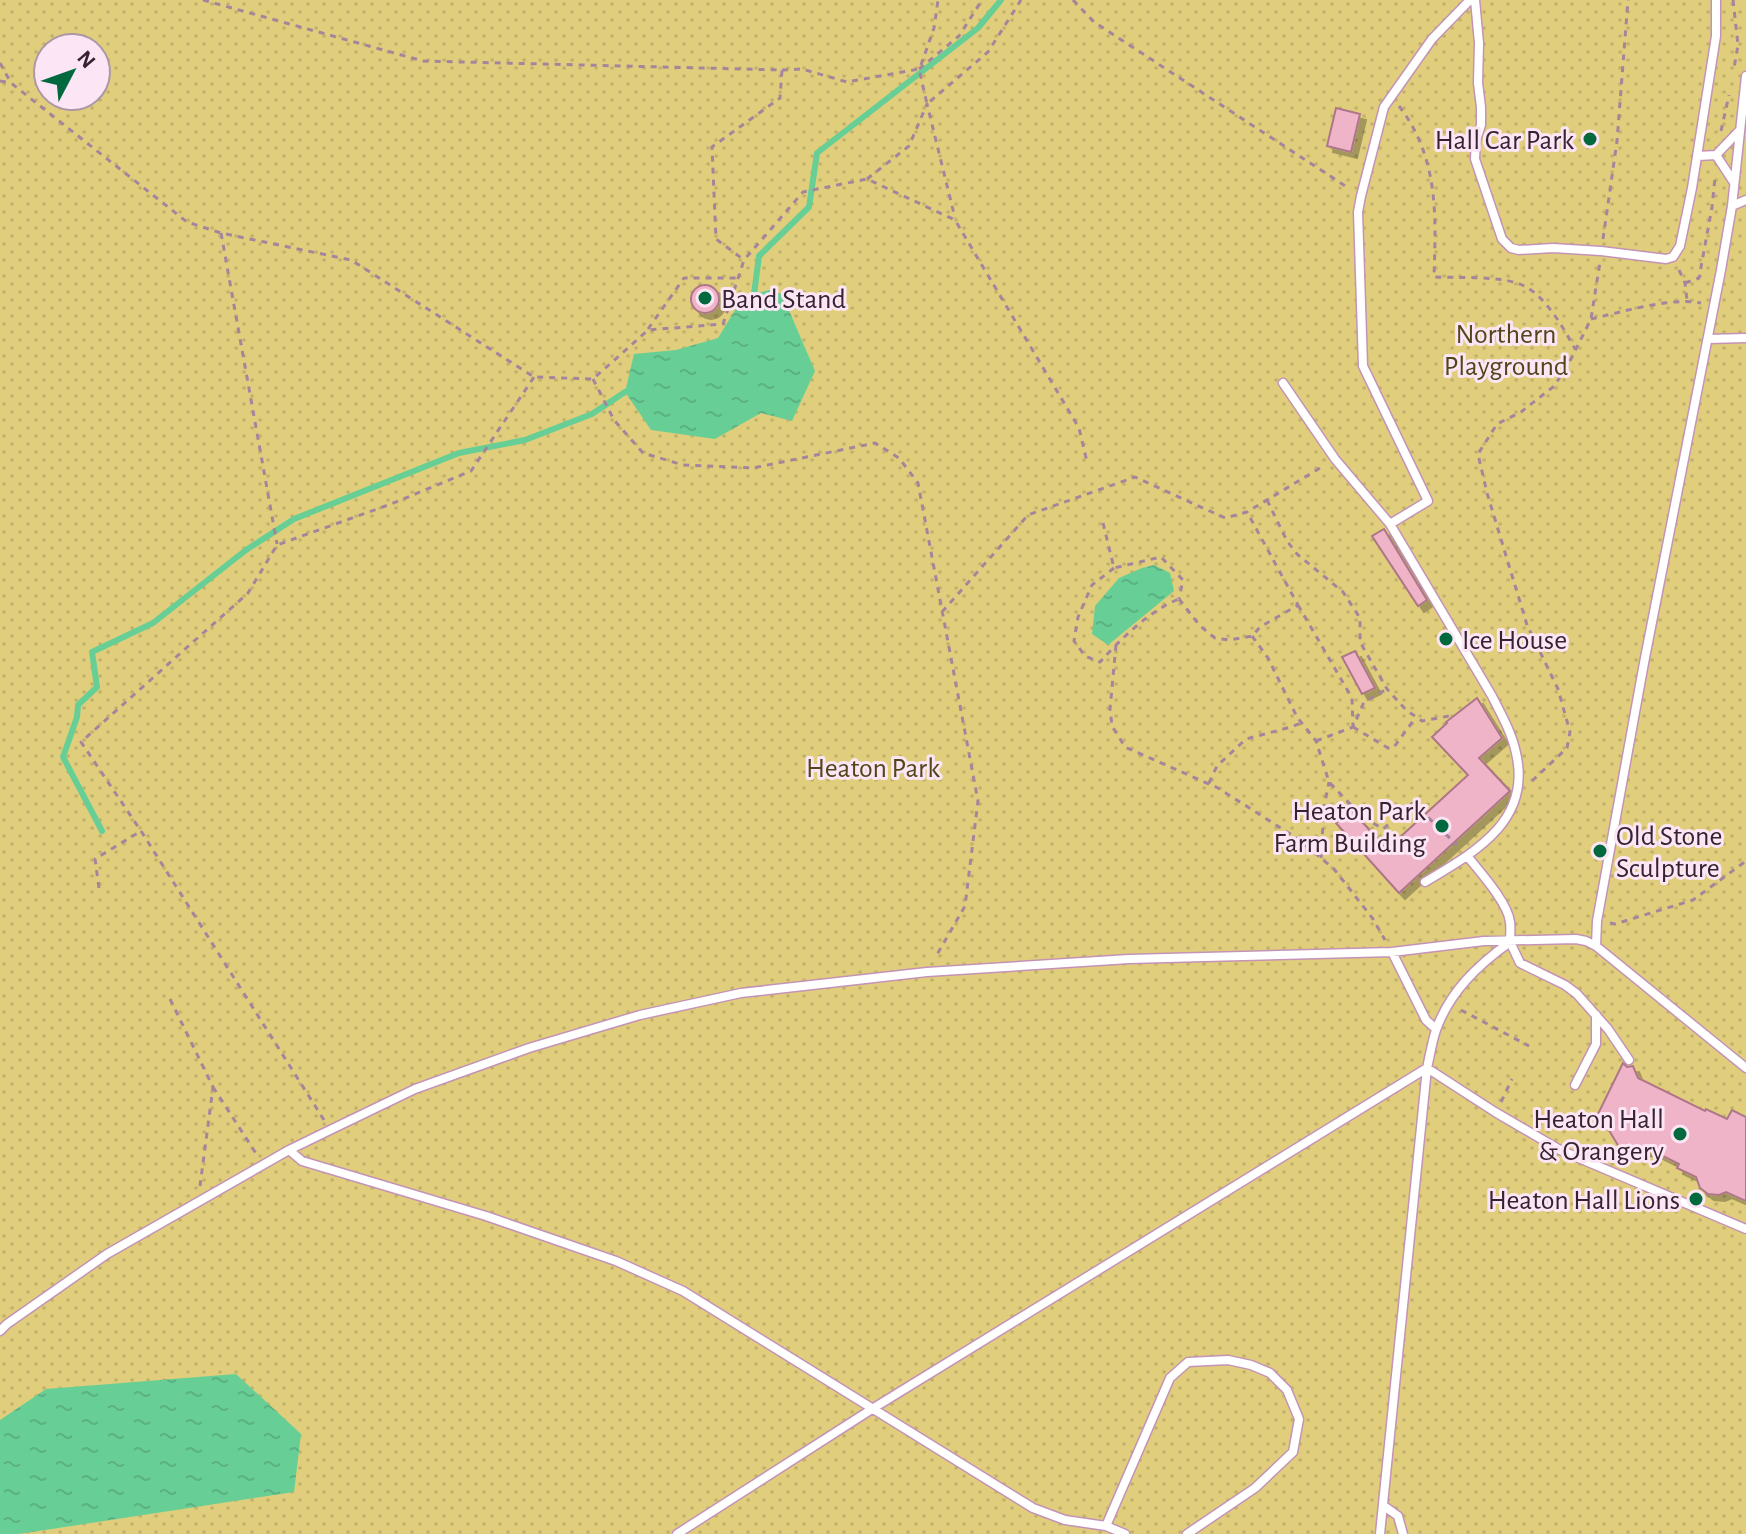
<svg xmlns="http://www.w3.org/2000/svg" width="1746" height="1534" viewBox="0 0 1746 1534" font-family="'Alegreya Sans',sans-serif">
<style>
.park{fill:url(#park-dots);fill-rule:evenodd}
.water{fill:url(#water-ripples)}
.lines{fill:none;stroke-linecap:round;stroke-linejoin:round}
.stream{stroke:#67cf96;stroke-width:6}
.building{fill:#f0b4c8;stroke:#ae7689;stroke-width:2;filter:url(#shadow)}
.lane-casing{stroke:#c493b5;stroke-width:11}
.path{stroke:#a5859c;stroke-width:3;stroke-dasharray:6 6;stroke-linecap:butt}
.lane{stroke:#fff;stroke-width:8}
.poi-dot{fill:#02693f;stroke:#fce6f5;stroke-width:3}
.labels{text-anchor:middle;stroke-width:6;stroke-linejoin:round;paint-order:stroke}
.poi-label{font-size:28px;fill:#362331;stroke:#fce6f5;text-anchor:end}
.park-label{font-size:28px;fill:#50461a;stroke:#fce6f5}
</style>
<defs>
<pattern id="park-dots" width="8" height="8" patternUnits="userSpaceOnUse" patternTransform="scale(2)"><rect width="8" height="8" fill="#e0ce7d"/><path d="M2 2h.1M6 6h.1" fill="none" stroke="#c1b16c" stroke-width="1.8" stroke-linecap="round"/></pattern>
<pattern id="water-ripples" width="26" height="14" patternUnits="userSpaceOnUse" patternTransform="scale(2)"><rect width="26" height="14" fill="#67cf96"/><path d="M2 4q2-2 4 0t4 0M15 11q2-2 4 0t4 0" fill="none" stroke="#5ab182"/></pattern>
<filter id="shadow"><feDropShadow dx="6" dy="6" stdDeviation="0" flood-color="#0004"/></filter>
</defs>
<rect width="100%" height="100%" fill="#fcd2ef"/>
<path class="park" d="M0 0H1746V1534H0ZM48 48H96V96H48Z"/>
<path class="water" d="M769 290 782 294 815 371 792 421 761 413 715 439 651 430 625 392 634 354 676 350 718 338 743 297Z
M1154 565 1170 573 1174 591 1108 645 1092 634 1095 606 1119 578 1142 568Z
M236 1374 301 1434 294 1492 19 1534H0V1420L46 1389Z"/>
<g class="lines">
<path class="stream" d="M754 294 759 256 809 207 817 153 978 28 1001 0
M102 831 63 757 77 717 78 705 97 687 92 652 153 623 246 550 294 519 459 453 525 440 592 414 625 392"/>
</g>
<path class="building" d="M1336 108 1360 114 1351 152 1327 146Z
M691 299a14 14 0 1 1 28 0a14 14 0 1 1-28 0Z
M1384 529 1427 600 1418 606 1372 536Z
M1355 651 1375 688 1362 694 1342 657Z
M1477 698 1502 738 1479 758 1510 791 1399 893 1336 823 1351 810 1387 849 1468 775 1432 737 1447 723 1446 722Z
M1623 1063 1627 1067 1633 1066 1638 1078 1705 1111 1706 1109 1727 1119 1732 1110 1746 1117V1201L1726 1192 1719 1195 1708 1194 1700 1188 1696 1177 1677 1168 1679 1164 1649 1149 1633 1154 1619 1147 1607 1127 1595 1120Z"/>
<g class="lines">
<defs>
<path id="lane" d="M1475 0 1479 43 1478 83 1481 107V125L1476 140 1475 159 1502 239 1511 248 1519 250 1553 248 1601 251 1666 259 1673 257 1680 246 1692 188 1716 36V0
M1716 155 1733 181
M1698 156 1716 155 1739 131
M1732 206 1746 200
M1708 339 1746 338
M1283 383 1335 459 1390 524 1428 501 1363 366 1358 212 1361 196 1384 107 1432 39 1470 0
M1390 524 1492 696C1501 714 1512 733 1516 753 1532 821 1475 852 1425 882
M1468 857C1480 872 1508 903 1510 922 1511 928 1510 936 1510 942 1478 965 1450 991 1436 1030 1432 1042 1430 1055 1427 1068L1495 1112 1560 1150 1746 1229
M1510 942 1520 963 1565 985 1577 994 1608 1029 1629 1060
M1596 946 1597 921 1644 663 1721 270 1732 206 1746 76
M1392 952 1426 1020 1436 1029
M1575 1085 1596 1044V1015
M289 1150 302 1161 486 1216 616 1261 683 1291 1033 1508 1065 1520 1106 1526 1125 1534
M0 1331 7 1324 107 1254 289 1150 330 1130 415 1089 529 1048 640 1015 741 993 927 972 1129 959 1392 952 1484 941 1576 939 1586 941 1596 946 1746 1068
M1384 1506 1398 1516 1403 1534
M1106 1526 1170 1378 1188 1362 1228 1360 1251 1365 1270 1373 1287 1390 1299 1419 1293 1452 1255 1488 1187 1534
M677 1534 872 1409 1427 1068 1380 1534"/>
</defs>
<use href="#lane" class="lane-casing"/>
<path class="path" d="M203 0 423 61 782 70 780 98 712 147 716 239 744 260
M1073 0 1094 22 1350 189
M1733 0 1738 45 1734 68
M0 63 11 83 187 222 221 233 351 260 534 377 593 379 648 330 723 324 744 260 803 192 867 179 955 220 1079 428 1087 462
M921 65 934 28 938 0
M919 69 959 36 982 0
M782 70 802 69 847 82 919 69 927 104 988 52 1021 0
M0 81 11 83
M1399 106C1439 158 1436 216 1434 277 1457 278 1495 276 1517 283 1543 291 1563 327 1575 349
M1721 131 1729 95
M867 179 909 146 927 104 955 218
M221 233 277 544
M1603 239 1617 141 1628 0
M1679 270 1685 283 1687 300
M1685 283 1699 278 1712 207 1715 178
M1591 319C1622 312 1670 297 1701 303
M648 329 684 278H739
M593 379 614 420 643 453 683 465 753 468 875 443 899 458 918 483 978 801 965 906 935 958
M1267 500 1287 541 1297 554 1343 592 1360 618V642L1387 689 1406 710 1422 721 1449 716
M1103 523 1114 568 1161 557 1183 580 1179 599
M1114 568 1092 585 1078 617 1074 641 1085 656 1100 662C1121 639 1150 610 1179 599
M1179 599 1200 626 1215 638 1229 640 1252 636 1260 627 1298 605 1247 512
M1298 605 1352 698 1353 727
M942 612 1028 515 1135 477 1225 518 1247 512 1325 465
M1252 636 1268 658 1297 717 1316 741 1329 782 1353 807
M1116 645 1110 709 1112 726 1125 747 1218 788 1298 839 1334 869 1373 919 1385 940
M1353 727 1388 748 1394 747 1416 717
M1316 741 1353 727 1364 702 1387 689
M1532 781 1567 748 1570 732 1558 689 1527 625 1487 493 1478 454 1497 424 1521 412 1553 387 1566 369 1591 319 1600 262
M1209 783 1217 766 1246 739 1291 727 1301 723
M1363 817 1383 829 1413 803 1457 845
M1321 858 1324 807 1329 782
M99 888 95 859 141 831
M1610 923 1615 924 1693 900 1746 861
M170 999 213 1087 200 1186
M1461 1010 1529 1046
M213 1087 257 1155
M1501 1102 1512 1079
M324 1120 141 831 81 742 248 593 277 545 391 504 471 471 534 377"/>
<use href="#lane" class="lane"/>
</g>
<g class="poi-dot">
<circle cx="1590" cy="139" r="8"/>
<circle cx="705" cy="298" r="8"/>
<circle cx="1446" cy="639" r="8"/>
<circle cx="1442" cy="826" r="8"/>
<circle cx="1600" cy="851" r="8"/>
<circle cx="1680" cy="1134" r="8"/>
<circle cx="1696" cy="1199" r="8"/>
</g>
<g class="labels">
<g class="poi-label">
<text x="1574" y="149">Hall Car Park</text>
<text x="721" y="308" text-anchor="start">Band Stand</text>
<text x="1462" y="649" text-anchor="start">Ice House</text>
<text x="1426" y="820">Heaton Park<tspan x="1426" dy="32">Farm Building</tspan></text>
<text x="1616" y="845" text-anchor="start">Old Stone<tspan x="1616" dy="32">Sculpture</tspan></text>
<text x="1664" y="1128">Heaton Hall<tspan x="1664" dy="32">&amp; Orangery</tspan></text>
<text x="1680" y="1209">Heaton Hall Lions</text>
</g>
<g class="park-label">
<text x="1506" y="343">Northern<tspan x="1506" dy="32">Playground</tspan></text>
<text x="873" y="777">Heaton Park</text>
</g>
</g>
<g transform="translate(72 72) rotate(49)"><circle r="38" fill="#fce6f5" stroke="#ad98a7" stroke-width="2"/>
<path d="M0-6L14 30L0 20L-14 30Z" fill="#02693f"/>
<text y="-12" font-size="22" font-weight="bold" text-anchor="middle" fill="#362331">N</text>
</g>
</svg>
